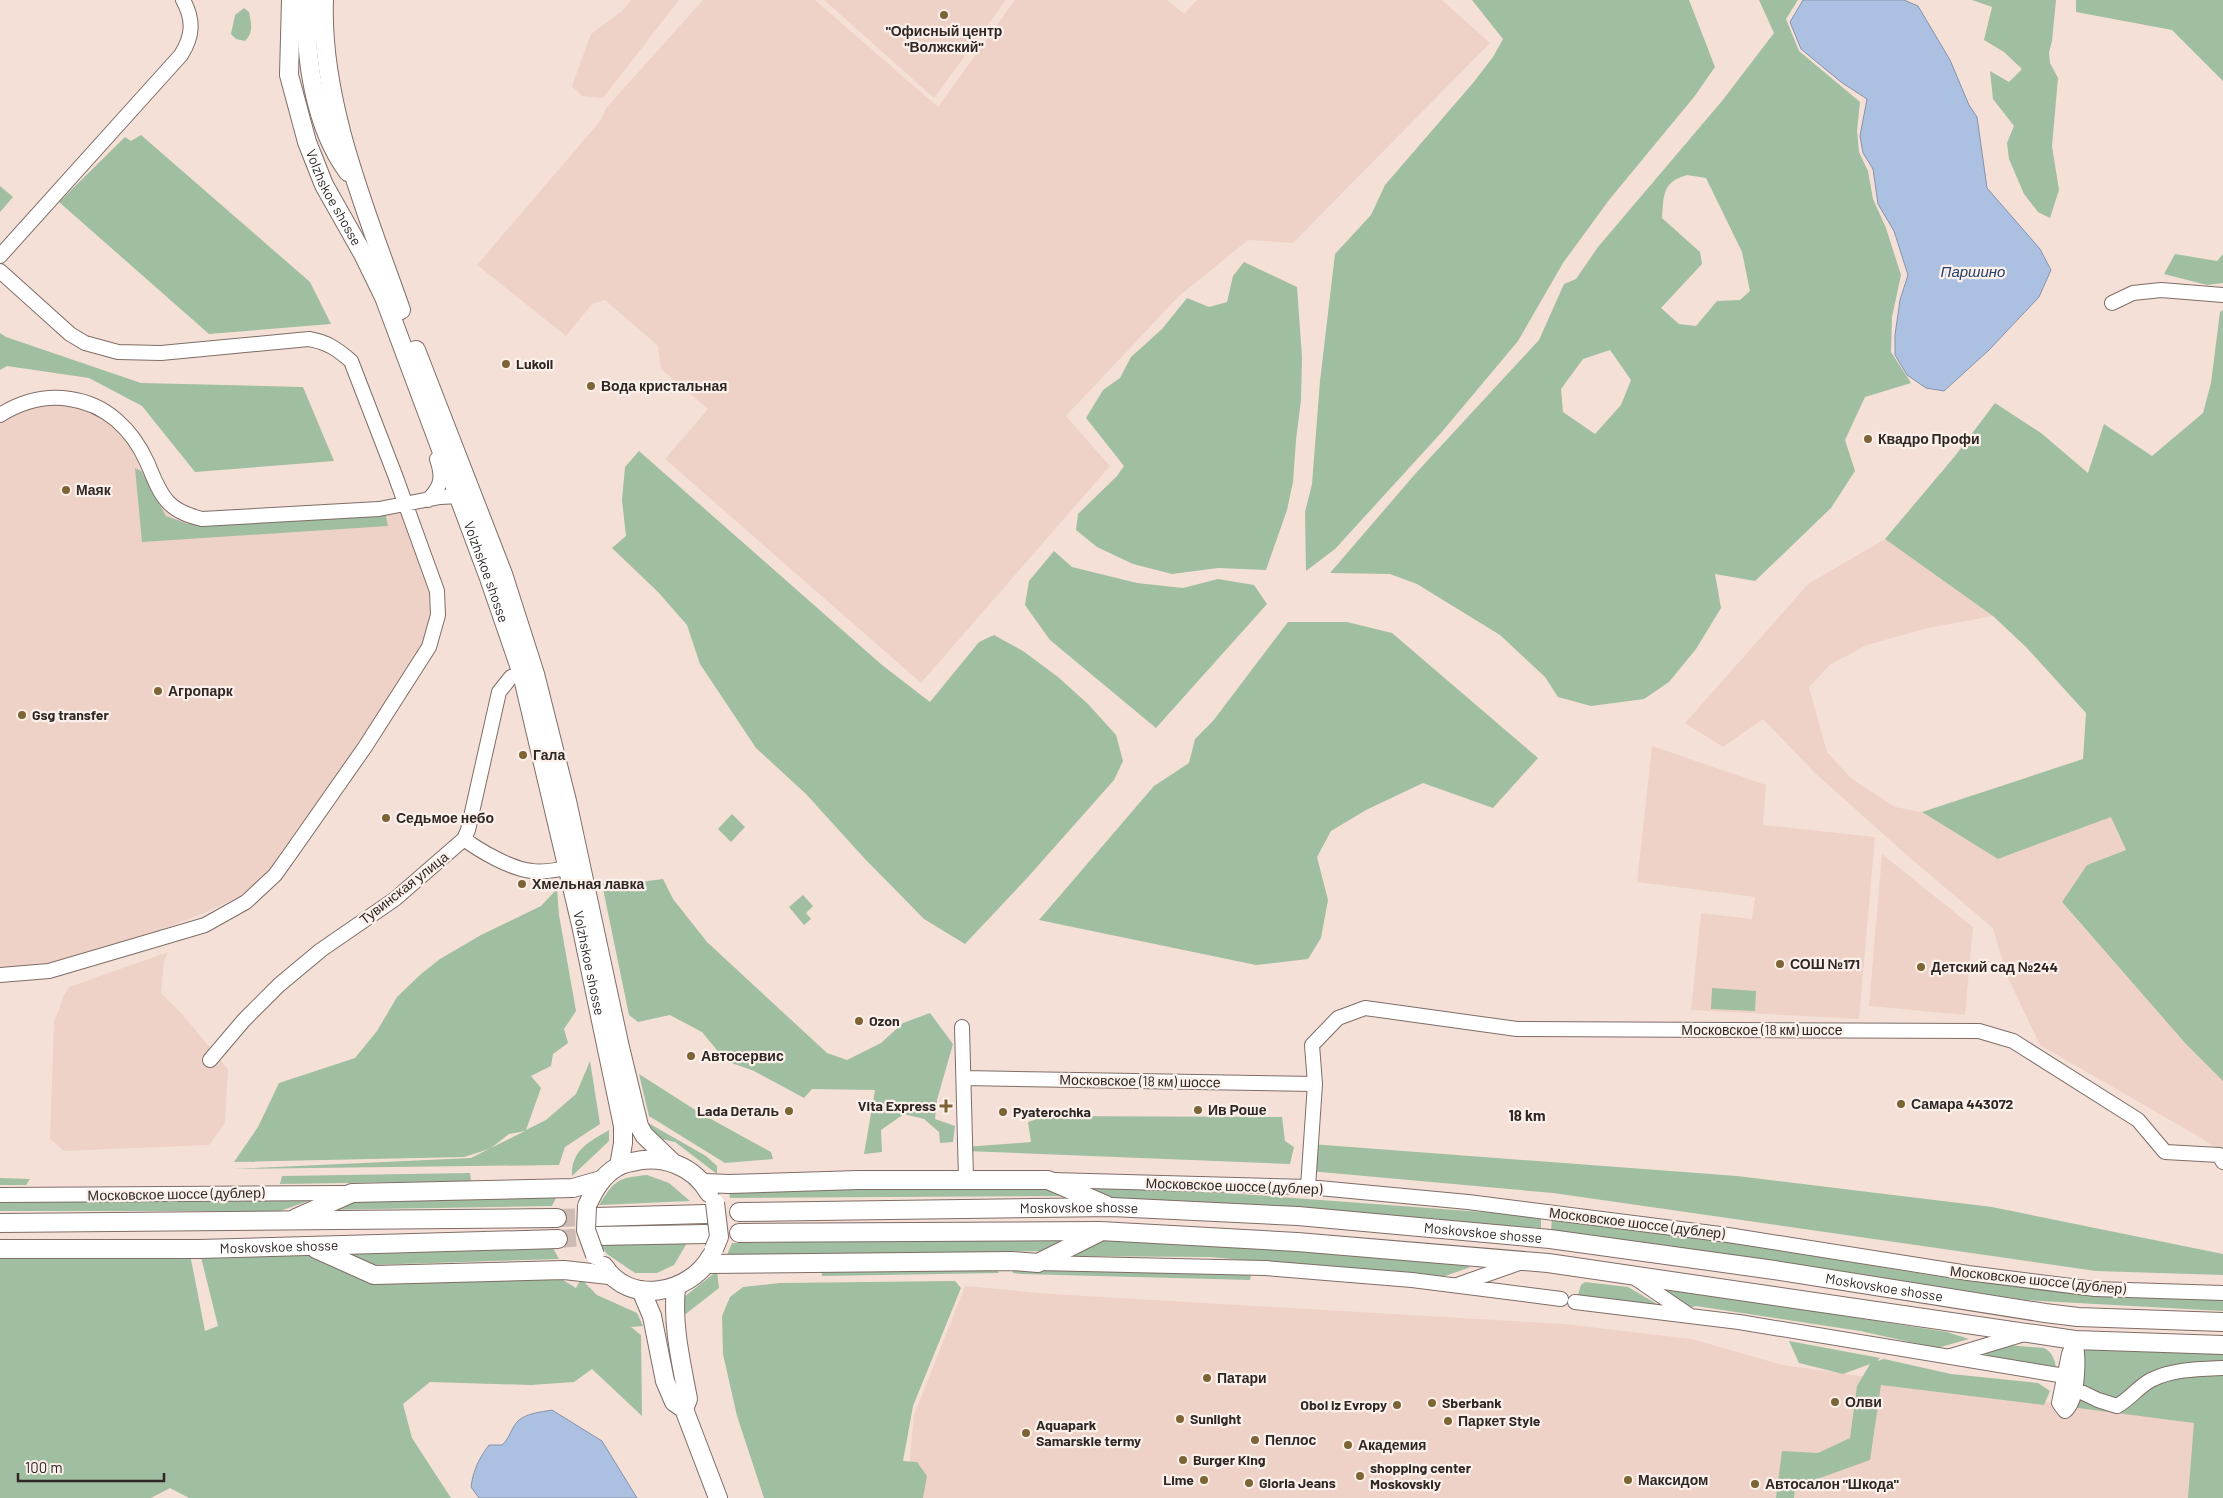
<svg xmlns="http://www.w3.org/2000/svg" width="2223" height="1498" viewBox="0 0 2223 1498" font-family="Barlow,sans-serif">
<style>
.built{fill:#efd2c7}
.green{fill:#a0bea1;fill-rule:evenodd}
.water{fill:#acc1e2;stroke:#8693a9}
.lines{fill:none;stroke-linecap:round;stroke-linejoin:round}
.major-tunnel{stroke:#cdbbb4;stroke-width:18;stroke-dasharray:18 9;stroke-linecap:butt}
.minor-casing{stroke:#7f6d66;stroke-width:16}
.major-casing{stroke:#7f6d66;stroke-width:20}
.minor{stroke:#fff;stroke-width:14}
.major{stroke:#fff;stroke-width:18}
.major-bridge-casing{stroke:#7f6d66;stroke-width:20;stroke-linecap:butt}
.major-bridge{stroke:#fff;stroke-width:18}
.poi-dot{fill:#7c6434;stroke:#fcf0eb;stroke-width:2}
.labels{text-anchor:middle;stroke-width:4.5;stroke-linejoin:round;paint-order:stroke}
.poi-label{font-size:14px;font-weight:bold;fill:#2e2724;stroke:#fcf0eb;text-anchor:start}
.street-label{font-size:14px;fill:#2e2724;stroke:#fcf0eb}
.water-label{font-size:15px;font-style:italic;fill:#26416d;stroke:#fcf0eb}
.neighbourhood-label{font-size:15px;font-weight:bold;fill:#2e2724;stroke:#fcf0eb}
</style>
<rect width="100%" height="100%" fill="#f5e0d8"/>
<path class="built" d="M631 0H679L603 98 582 96 572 86 591 34 622 11Z
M703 0H815L938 107 1015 0H1167L1184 14 1197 0H1442L1490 43 1293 243 1248 240 1178 297 1066 416 1110 466 921 683 665 459 708 409 661 369 658 346 605 300 592 304 566 336 477 265 601 120 606 108Z
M824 0H1006L934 98Z
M64 398 100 408 129 432 169 504 202 519 406 504 437 591 435 630 266 884 202 914 49 971 0 975V418Z
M1885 539 1993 616 1928 628 1867 645 1831 664 1809 687 1827 752 1852 779 1895 807 1922 812 1998 859 2111 817 2126 850 2087 865 2062 903 2185 1043 2223 1081V1153L2201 1138 2040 1045 2007 976 1993 928 1910 858 1816 774 1763 719 1723 747 1685 723 1808 584Z
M1652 746 1766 785 1763 825 1875 837 1859 1019 1691 1010 1701 913 1752 919 1755 897 1637 882Z
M1882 854 1973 927 1965 1015 1869 1006Z
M168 952 164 961 161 993 183 1015 228 1069 225 1123 209 1145 64 1151 50 1139 54 1022 64 995 69 987Z
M965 1286 1052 1294 1564 1324 1692 1339 1783 1365 2196 1423 2188 1498H906L914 1415Z"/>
<path class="green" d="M1472 0H1689L1715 67 1694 97 1609 200 1563 263 1518 341 1441 433 1335 549 1306 571 1305 512 1312 484 1320 381 1335 254 1371 215 1385 185 1473 83 1493 57 1503 39Z
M1759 0H1798L1786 19 1799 51 1860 102 1857 131 1859 152 1868 171 1873 199 1886 228 1901 275 1892 317 1891 352 1911 383 1865 397 1845 440 1855 471 1831 508 1755 581 1715 574 1721 608 1696 649 1669 682 1644 699 1591 706 1558 697 1545 677 1500 635 1417 584 1390 574 1330 573 1416 473 1539 340 1564 284 1576 279 1598 247 1722 101 1774 33ZM1687 175 1706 178 1742 252 1750 291 1740 300 1717 301 1696 326 1679 324 1661 308 1702 264 1700 252 1662 218C1664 195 1662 182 1687 175ZM1610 350 1631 380 1621 405 1595 434 1563 412 1561 389 1583 359Z
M1972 0H2056L2052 41 2049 52 2050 63 2058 78 2052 146 2059 190 2050 218 2038 212 2024 194 2009 159 2007 143 2014 126 1993 99 1990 71 2009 82 2022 69 2004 52 1984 40 1992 7Z
M2076 0H2223V81L2172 30 2076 12Z
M244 8 249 12C251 22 254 32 245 41L236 39 231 34 235 15Z
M141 135 310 282 331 324 209 334 59 202 125 137 131 141Z
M0 186 13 197 0 212Z
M2175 254 2217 261 2223 254V283L2207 285 2164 274Z
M1244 262 1297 287 1302 357 1301 400 1296 440 1293 482 1287 510 1266 570 1218 568 1172 574 1133 564 1097 547 1076 530 1078 514 1117 476 1124 466 1086 418 1103 390 1120 378 1131 357 1162 329 1187 298 1209 307 1227 302 1233 276Z
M2223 310V1081L2185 1043 2062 902 2087 865 2126 850 2111 817 1998 859 1922 812 2083 759 2086 713 2026 647 1993 616 1885 539 1955 456 1995 403 2041 433 2088 473 2104 424 2152 456 2203 413 2211 383 2220 312Z
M0 333 6 337 141 383 303 387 334 461 195 472 142 406 89 378 7 366 0 370Z
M639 451 882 665 930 702 979 642 994 635 1023 651 1058 677 1088 704 1116 735 1123 761 1114 780 1028 877 965 944 924 919 865 859 806 794 756 748 700 664 687 625 658 592 612 548 626 536 622 500 625 467Z
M135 468 141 471 166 516 188 524 385 512 388 526 142 542Z
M1054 551 1072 567 1137 583 1183 588 1218 579 1254 585 1267 604 1156 728 1050 640 1025 605 1029 581Z
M1288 622H1347L1392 633 1538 758 1493 808 1423 783 1366 810 1331 831 1317 857 1328 900 1321 938 1308 959 1256 965 1039 920 1154 786 1189 763 1195 739 1213 721Z
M732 814 745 827 731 842 718 829Z
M628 879 640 882 663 879 673 899 707 942 827 1053 847 1060 881 1043 903 1023 930 1013 953 1044 937 1100 935 1119 955 1126 953 1142 940 1143 939 1132 924 1119 904 1114 881 1130 882 1152 864 1154 875 1090 812 1089 804 1098 754 1071 726 1061 702 1032 670 1015 638 1022 629 1015 602 884Z
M557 889 559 915 576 1011 564 1029 568 1043 553 1054 551 1066 531 1076 541 1088 526 1130 546 1120 576 1094 590 1061 600 1124 565 1147 559 1165 233 1169 471 1158 489 1149 464 1157 234 1162 258 1127 279 1083 355 1058 377 1031 397 997 421 974 440 959 481 935 541 906ZM525 1131 491 1148 509 1134Z
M803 895 813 906 806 913 811 919 804 925 789 907Z
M1712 988 1756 991 1755 1011 1711 1009Z
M639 1074 700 1113 771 1152 773 1159 725 1163 649 1116Z
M1046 1116 1282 1117 1285 1141 1294 1147 1290 1164 965 1151V1147L1031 1142 1028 1122Z
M643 1120 706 1156 717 1166V1174L675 1142 661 1139 641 1129Z
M609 1130V1141L572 1176C571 1150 589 1142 609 1130Z
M1311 1144 1737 1176 1992 1207 2223 1254V1275L2096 1271 1553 1193 1309 1171Z
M470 1173 471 1181 280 1184 282 1176Z
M647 1175 669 1183 690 1201 599 1205C615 1180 617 1178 647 1175Z
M0 1178 30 1179 26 1185H0Z
M1063 1182 1120 1188 1241 1194 1509 1214 1541 1218V1228L1104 1198Z
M1047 1186 1072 1196 730 1198 729 1189Z
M557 1196 552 1206 314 1210 342 1197Z
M317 1198 280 1211H0V1202L283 1200Z
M1552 1218 1752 1246 1942 1277 2081 1290 2223 1296V1311L2024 1300 1676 1247 1551 1231Z
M910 1240H1077L1056 1251 727 1255 732 1243Z
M1098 1240 1215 1245 1441 1261 1471 1267 1439 1278 1210 1257 1058 1256Z
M599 1243H687L674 1265 657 1273H635L607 1254Z
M310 1246 374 1275 548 1271 576 1288 581 1279 597 1295 637 1313 643 1326 631 1327 641 1335 642 1416 592 1369 574 1382 531 1385 430 1382 403 1404 412 1438 451 1498H189L170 1488 151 1498H0V1248L189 1249 205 1331 218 1326 199 1249Z
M537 1248H553L559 1259 370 1265 340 1253Z
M1011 1268 1251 1274 1250 1280 1021 1274 1013 1273Z
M821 1269H996L999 1273 822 1276Z
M717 1271 719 1288 678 1320 674 1305Z
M955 1281 961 1288 913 1406 903 1461 917 1462 927 1476 923 1498H764L737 1416 723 1354 722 1316 730 1297 743 1287 780 1283Z
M1585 1282 1628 1287 1662 1307 1578 1295 1581 1285Z
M1659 1287 1947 1332 1969 1339 1937 1348 1860 1331 1696 1306 1689 1308Z
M2075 1340 2223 1344V1498H2188L2194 1423 2070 1407Z
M1789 1341 1880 1358 1877 1361 1884 1359 1951 1374 2038 1383 2050 1391 2044 1405 1881 1385 1870 1460 1795 1487 1794 1498H1776L1782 1451 1818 1453 1850 1438 1857 1386 1870 1364 1843 1374 1799 1363Z
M2007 1345 2044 1348C2052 1352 2056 1361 2056 1370L1963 1355Z"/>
<path class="water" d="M1803 0H1904L1918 6 1950 60 1969 105 1977 117 1987 188 2040 249 2051 270 2039 297 1989 350 1944 391 1926 388 1907 375 1895 355V335L1900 300 1908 275 1894 231 1878 204 1873 169 1863 153 1860 136 1867 99 1841 82 1801 49 1790 22Z
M552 1410 602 1441 637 1498H479L471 1487C473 1471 479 1458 489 1445H502C510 1438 511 1428 518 1421 526 1413 542 1412 552 1410Z"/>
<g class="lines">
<path class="major-tunnel" d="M557 1218 596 1217
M558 1239 597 1236"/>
<defs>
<path id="minor" d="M0 256 181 55C193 36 194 20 183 0
M0 271 70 334 85 343 118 352 161 353 309 339C327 342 337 349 351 361L395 475 437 591 438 615 429 647 365 747 290 854 275 875 246 902 205 925 134 946 49 971 0 975
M2112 303 2133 293 2161 290 2223 295
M0 415C21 402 45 395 70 399 106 404 132 429 147 462 153 476 158 491 168 502 177 512 190 516 202 519L379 509 440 497 459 496 467 500
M428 500C442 486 443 477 437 459
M464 839C480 851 511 869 532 871 543 873 556 870 567 868
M962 1027 966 1179
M210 1060 244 1020 279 985 321 950 395 899 464 839 468 830 499 692 511 677 522 674
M964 1078 1315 1084
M1053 1180 1308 1187 1468 1202 1728 1235 1968 1273 2095 1289 2223 1293
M1308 1187 1315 1084 1312 1045 1338 1018 1365 1008 1517 1029 1979 1031 2013 1041 2138 1120 2165 1152 2219 1155 2223 1162
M0 1195 348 1193
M1038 1263 1265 1268 1412 1280 1561 1299
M1632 1276 1689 1315
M1457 1285 1522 1262
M1575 1302 1739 1322 2065 1376
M2075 1340C2079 1357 2079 1400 2065 1411L2059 1403 2069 1354Z
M1951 1356 2024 1334
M2075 1389 2098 1400 2117 1406C2130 1399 2139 1386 2151 1380 2173 1369 2199 1369 2223 1368"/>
<g id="major">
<path id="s1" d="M291 0 289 75 307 142 324 185 363 254 384 297 489 578 522 674 581 925 623 1126V1143L619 1166"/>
<path d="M308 0C303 54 315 128 348 172"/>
<path d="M324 0C320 103 367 213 401 310"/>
<path d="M416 350 503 574 535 674 567 801 619 1043 639 1126 644 1135 671 1161"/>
<path d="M704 1183 729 1184 858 1180H1048L1106 1205"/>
<path d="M587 1206C594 1190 602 1176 617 1167 622 1164 627 1163 632 1162 662 1154 694 1166 709 1193"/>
<path id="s2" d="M739 1212 1112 1207 1298 1216 1550 1239 1774 1270 2045 1313 2078 1317 2223 1322"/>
<path d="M596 1217 706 1214"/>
<path d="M296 1218 352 1193 573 1188 601 1180"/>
<path d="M0 1223 557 1218"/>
<path d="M739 1233 1100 1231 1297 1242 1548 1263 2075 1340 2223 1345"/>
<path d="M597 1236 706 1234"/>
<path id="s3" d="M0 1249H199L558 1239"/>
<path d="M316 1249 374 1275 564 1270 609 1275"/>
<path d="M706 1264 1012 1261 1038 1263 1098 1233"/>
<path d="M604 1266C629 1306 690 1294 711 1256"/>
<path d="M676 1287C672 1325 681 1361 688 1399L684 1409"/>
<path d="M641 1290 652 1316 665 1381 674 1402 684 1409 718 1498"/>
</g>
</defs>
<use href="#minor" class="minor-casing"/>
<use href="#major" class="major-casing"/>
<use href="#minor" class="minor"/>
<use href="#major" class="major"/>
<defs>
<path id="major-bridge" d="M587 1206 586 1230 595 1255
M714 1249 719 1237 715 1203"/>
</defs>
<use href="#major-bridge" class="major-bridge-casing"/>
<use href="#major-bridge" class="major-bridge"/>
</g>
<g class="poi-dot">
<circle cx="944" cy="15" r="5"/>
<circle cx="506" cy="364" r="5"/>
<circle cx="591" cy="386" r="5"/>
<circle cx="1868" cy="439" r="5"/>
<circle cx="66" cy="490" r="5"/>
<circle cx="158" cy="691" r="5"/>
<circle cx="22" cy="715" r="5"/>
<circle cx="523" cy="755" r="5"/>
<circle cx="386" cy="818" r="5"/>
<circle cx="522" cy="884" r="5"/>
<circle cx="1780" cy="964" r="5"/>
<circle cx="1921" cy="967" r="5"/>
<circle cx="859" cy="1021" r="5"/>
<circle cx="691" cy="1056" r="5"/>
<circle cx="1901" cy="1104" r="5"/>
<path d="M943.5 1098.5h5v5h5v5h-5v5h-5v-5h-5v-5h5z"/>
<circle cx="1198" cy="1110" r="5"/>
<circle cx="789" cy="1111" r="5"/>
<circle cx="1003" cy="1112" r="5"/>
<circle cx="1207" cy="1378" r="5"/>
<circle cx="1835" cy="1402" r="5"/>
<circle cx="1432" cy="1403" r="5"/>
<circle cx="1397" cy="1405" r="5"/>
<circle cx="1180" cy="1419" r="5"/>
<circle cx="1448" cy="1421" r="5"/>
<circle cx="1026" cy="1433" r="5"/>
<circle cx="1255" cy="1440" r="5"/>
<circle cx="1348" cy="1445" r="5"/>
<circle cx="1183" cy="1460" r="5"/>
<circle cx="1360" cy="1476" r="5"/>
<circle cx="1204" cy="1480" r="5"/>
<circle cx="1628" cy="1480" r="5"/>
<circle cx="1249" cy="1483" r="5"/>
<circle cx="1755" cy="1484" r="5"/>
</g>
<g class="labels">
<g class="poi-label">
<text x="944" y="36" text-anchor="middle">"Офисный центр<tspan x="944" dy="16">"Волжский"</tspan></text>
<text x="516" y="369">Lukoil</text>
<text x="601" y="391">Вода кристальная</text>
<text x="1878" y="444">Квадро Профи</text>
<text x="76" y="495">Маяк</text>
<text x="168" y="696">Агропарк</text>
<text x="32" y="720">Gsg transfer</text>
<text x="533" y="760">Гала</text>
<text x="396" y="823">Седьмое небо</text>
<text x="532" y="889">Хмельная лавка</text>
<text x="1790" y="969">СОШ №171</text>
<text x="1931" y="972">Детский сад №244</text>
<text x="869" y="1026">Ozon</text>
<text x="701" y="1061">Автосервис</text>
<text x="1911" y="1109">Самара 443072</text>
<text x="936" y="1111" text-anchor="end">Vita Express</text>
<text x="1208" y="1115">Ив Роше</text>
<text x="779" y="1116" text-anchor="end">Lada Dеталь</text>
<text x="1013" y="1117">Pyaterochka</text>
<text x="1217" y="1383">Патари</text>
<text x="1845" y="1407">Олви</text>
<text x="1442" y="1408">Sberbank</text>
<text x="1387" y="1410" text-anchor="end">Oboi iz Evropy</text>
<text x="1190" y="1424">Sunlight</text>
<text x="1458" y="1426">Паркет Style</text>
<text x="1036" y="1430">Aquapark<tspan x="1036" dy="16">Samarskie termy</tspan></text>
<text x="1265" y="1445">Пеплос</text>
<text x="1358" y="1450">Академия</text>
<text x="1193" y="1465">Burger King</text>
<text x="1370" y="1473">shopping center<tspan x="1370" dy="16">Moskovskiy</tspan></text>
<text x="1194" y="1485" text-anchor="end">Lime</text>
<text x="1638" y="1485">Максидом</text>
<text x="1259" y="1488">Gloria Jeans</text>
<text x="1765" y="1489">Автосалон "Шкода"</text>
</g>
<g class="street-label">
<text dy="5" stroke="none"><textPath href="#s1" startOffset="206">Volzhskoe shosse</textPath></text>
<text dy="5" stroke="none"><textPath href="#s1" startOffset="611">Volzhskoe shosse</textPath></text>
<text transform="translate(404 888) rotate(-38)" y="5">Тувинская улица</text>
<text dy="5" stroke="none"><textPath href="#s1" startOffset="1016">Volzhskoe shosse</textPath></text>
<text x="1762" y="1035">Московское (18 км) шоссе</text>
<text transform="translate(1140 1081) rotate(1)" y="5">Московское (18 км) шоссе</text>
<text transform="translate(1234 1186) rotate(2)" y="5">Московское шоссе (дублер)</text>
<text transform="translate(176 1194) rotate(-1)" y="5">Московское шоссе (дублер)</text>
<text dy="5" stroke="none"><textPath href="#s2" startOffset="340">Moskovskoe shosse</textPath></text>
<text transform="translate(1637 1223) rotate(7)" y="5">Московское шоссе (дублер)</text>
<text dy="5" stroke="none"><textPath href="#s2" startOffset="745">Moskovskoe shosse</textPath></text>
<text dy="5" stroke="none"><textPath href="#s3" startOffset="279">Moskovskoe shosse</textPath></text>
<text transform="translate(2038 1280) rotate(6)" y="5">Московское шоссе (дублер)</text>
<text dy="5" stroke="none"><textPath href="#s2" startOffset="1150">Moskovskoe shosse</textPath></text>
</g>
<g class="water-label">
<text x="1973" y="277">Паршино</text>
</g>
<g class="neighbourhood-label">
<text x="1527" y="1121">18 km</text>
</g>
</g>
<path d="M18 1473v8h146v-8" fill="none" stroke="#2e2724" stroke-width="2.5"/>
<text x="25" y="1473" font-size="15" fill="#2e2724" stroke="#fcf0eb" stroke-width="4" paint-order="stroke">100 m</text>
</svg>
